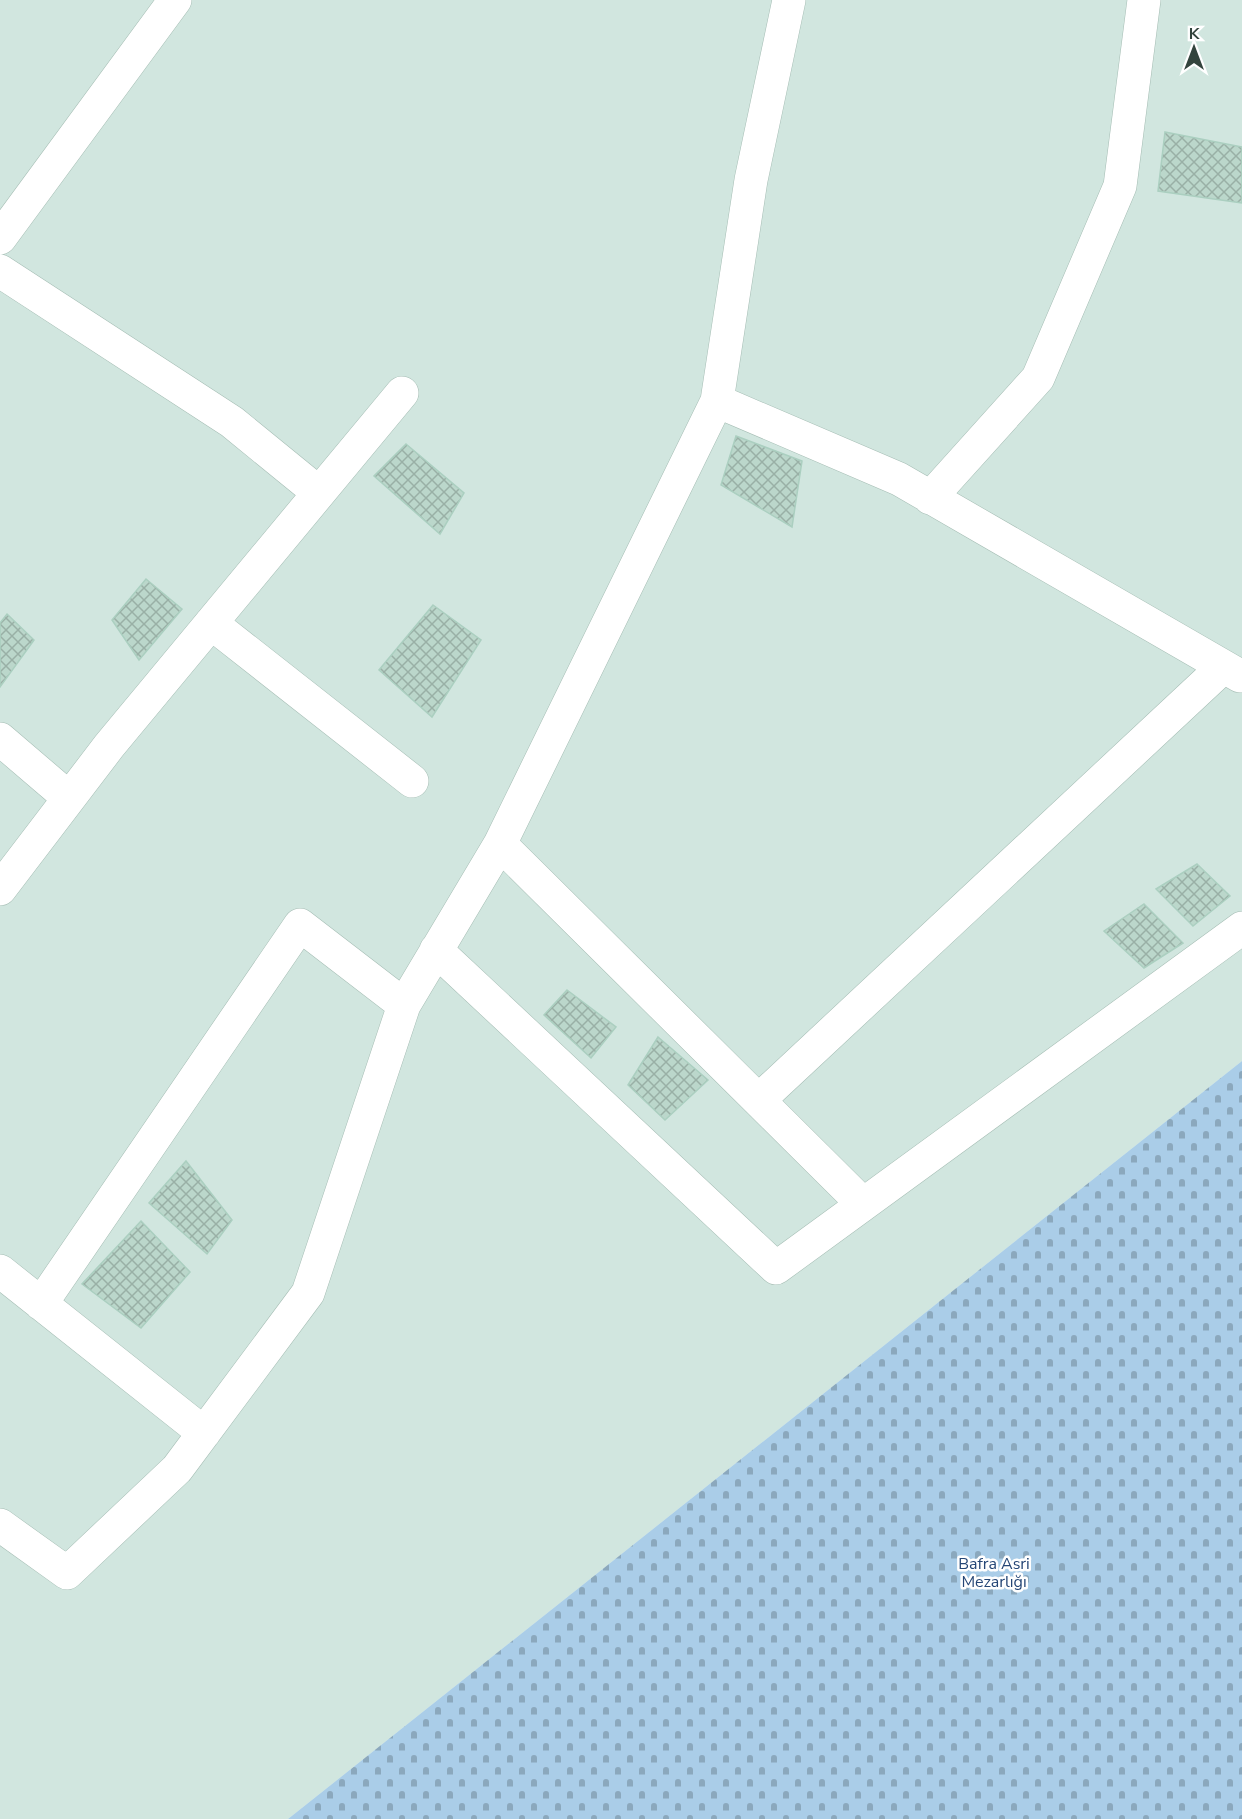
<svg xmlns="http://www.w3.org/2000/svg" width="1242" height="1819" viewBox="0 0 1242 1819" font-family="'Nunito Sans',sans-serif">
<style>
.residential{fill:#d1e6df}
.cemetery{fill:url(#cemetery-stones)}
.building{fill:url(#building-cross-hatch);stroke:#abcfc0;stroke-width:1.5}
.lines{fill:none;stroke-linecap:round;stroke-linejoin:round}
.minor-casing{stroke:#a5bdb4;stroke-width:34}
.minor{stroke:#fff;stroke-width:33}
.labels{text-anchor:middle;stroke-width:5;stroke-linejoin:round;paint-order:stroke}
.park-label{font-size:16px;fill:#254676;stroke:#fff}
</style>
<defs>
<pattern id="cemetery-stones" width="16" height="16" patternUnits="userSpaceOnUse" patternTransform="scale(1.5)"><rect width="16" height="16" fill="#aacde8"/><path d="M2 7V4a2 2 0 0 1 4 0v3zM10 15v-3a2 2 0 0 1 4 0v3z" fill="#8ba8bd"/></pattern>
<pattern id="building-cross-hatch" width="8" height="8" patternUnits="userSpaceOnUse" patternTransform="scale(1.5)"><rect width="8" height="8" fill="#bbd7cb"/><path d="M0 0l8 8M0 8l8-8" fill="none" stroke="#99b0a6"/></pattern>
</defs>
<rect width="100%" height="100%" fill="#e3f2ed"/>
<path class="residential" d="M0 0H1242V1061L288 1819H0Z"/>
<path class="cemetery" d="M1242 1061V1819H288Z"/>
<path class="building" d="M1165 132 1242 147V203L1158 191Z
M736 436 802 461 792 527 721 485Z
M406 444 464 493 440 534 374 476Z
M146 579 182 609 139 660 112 620Z
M433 605 481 640 432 717 379 670Z
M7 614 34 640 0 687V623Z
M1197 864 1230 896 1193 926 1156 889Z
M1144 904 1183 943 1144 968 1104 931Z
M567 990 616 1027 591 1058 544 1015Z
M658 1037 708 1080 665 1120 628 1085Z
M186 1161 232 1220 207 1254 149 1203Z
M141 1221 190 1272 141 1328 82 1284Z"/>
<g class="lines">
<defs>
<path id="minor" d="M0 238 175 0
M0 271 232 422 319 493
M717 401 899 479 1240 676
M930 498 1038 378 1120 186 1144 0
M211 623 412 781
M0 739 69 798
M500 844 863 1204
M0 889 109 746 402 393
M436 950 776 1268 1242 928
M759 1100 1222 668
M0 1271 204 1433
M41 1304 300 925 404 1005
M0 1525 67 1573 177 1469 308 1293 404 1005 500 844 717 401 751 180 789 0"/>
</defs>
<use href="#minor" class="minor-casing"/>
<use href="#minor" class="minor"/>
</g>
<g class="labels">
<g class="park-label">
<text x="994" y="1569">Bafra Asri<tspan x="994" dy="18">Mezarlığı</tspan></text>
</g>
</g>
<g transform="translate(1194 48)" stroke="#ffffff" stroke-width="4.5" paint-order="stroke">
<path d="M0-4.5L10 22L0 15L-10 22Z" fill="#33443d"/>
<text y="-9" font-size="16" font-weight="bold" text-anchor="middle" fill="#33443d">K</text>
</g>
</svg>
